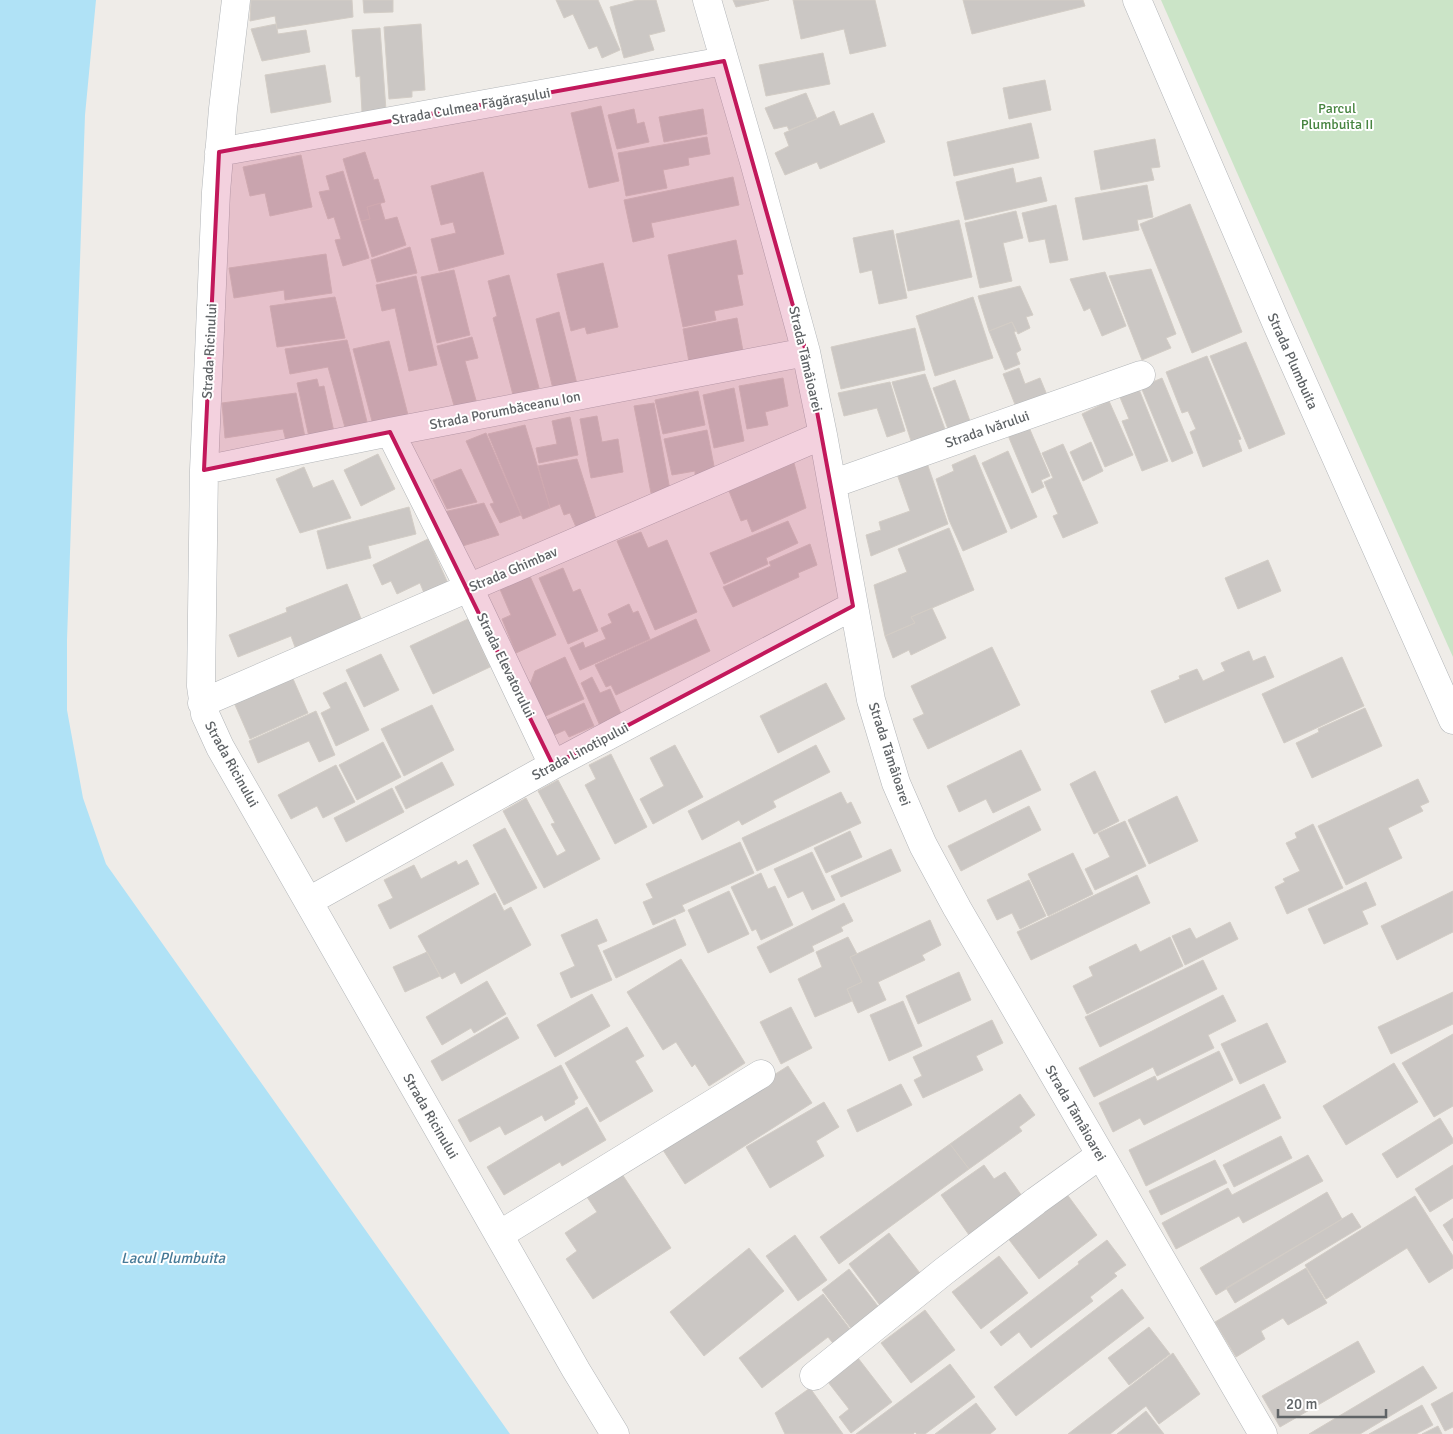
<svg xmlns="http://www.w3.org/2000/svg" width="1453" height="1434" viewBox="0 0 1453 1434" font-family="Signika,sans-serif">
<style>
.green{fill:#cbe4c7}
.water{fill:#b0e2f6}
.building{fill:#cbc7c4;stroke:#d3cdc6}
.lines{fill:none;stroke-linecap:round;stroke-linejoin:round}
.minor-casing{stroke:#b2b5b8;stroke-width:29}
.minor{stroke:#fff;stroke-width:28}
.marked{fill:#c2185b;fill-opacity:0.2;stroke:#c2185b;stroke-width:4;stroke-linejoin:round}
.labels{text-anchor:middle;stroke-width:4;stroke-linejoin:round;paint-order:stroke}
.street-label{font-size:14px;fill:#5f6366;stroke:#fff}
.park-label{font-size:14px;fill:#478440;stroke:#fff}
.water-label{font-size:15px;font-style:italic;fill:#477a97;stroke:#fff}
</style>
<rect width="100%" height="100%" fill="#efece8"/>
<path class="green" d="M1161 0H1453V657L1242 184Z"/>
<path class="water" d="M0 0H96L85 115 67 640V710L83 798 106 864 510 1434H0Z"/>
<path class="building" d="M251 0H352L353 17 277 29 275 16 250 21Z
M363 0H393V12L364 13Z
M556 0H598L620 50 602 58 597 46 589 49 573 14 564 18Z
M637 0H656L665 31 649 35 654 50 624 58 610 7Z
M733 0H769L736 7Z
M793 0H875L886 46 850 54 844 29 801 39Z
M963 0H1083L1085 6 972 34Z
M276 24 278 34 306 30 310 52 262 61 251 29Z
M421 24 425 90 412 91V97L389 99 384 27Z
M380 28 386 110 362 112 360 76 356 77 352 30Z
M823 53 830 84 766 96 759 65Z
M325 65 331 102 271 113 265 75Z
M1045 80 1051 110 1009 119 1003 88Z
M806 93 817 119 789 130 787 126 774 129 765 108Z
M601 106 619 181 589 188 571 113Z
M634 109 637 124 644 122 649 142 617 149 608 115Z
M703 109 707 134 664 142 659 117Z
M834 111 840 126 873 113 885 142 820 169 817 162 785 175 775 153 789 146 784 133Z
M1031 123 1039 158 954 176 947 142Z
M707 137 710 154 688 158 689 165 663 170 667 188 626 196 618 153Z
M1155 139 1160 167 1151 168 1154 180 1101 190 1094 151Z
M365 152 374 180 378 179 385 202 367 207 370 219 361 221 343 159Z
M301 155 312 207 270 216 265 193 250 196 243 167Z
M1013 168 1016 183 1041 177 1047 201 965 220 956 182Z
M343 171 369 258 343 266 335 240 341 239 334 217 328 219 319 192 330 190 326 176Z
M483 172 504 254 439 271 431 239 456 233 453 222 441 225 431 186Z
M733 177 739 205 651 223 654 237 633 242 624 200Z
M1147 185 1153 217 1137 220 1139 230 1083 240 1075 198Z
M380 203 385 220 397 217 406 245 372 257 361 221 370 219 367 207Z
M1190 204 1242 332 1192 353 1140 224Z
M1056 205 1068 260 1050 263 1045 239 1029 242 1022 213Z
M1016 211 1023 238 1003 243 1012 281 980 288 965 223Z
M959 220 972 277 908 291 896 234Z
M893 230 907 298 879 304 872 270 860 273 853 238Z
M736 240 743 274 737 275 743 305 714 311 716 320 683 327 668 255Z
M410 247 417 273 377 282 371 260Z
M326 254 332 293 285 300 284 290 234 298 229 268Z
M603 263 618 327 587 334 585 327 571 331 557 274Z
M1151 269 1176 334 1166 338 1171 348 1142 360 1109 276Z
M454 270 470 335 437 343 421 277Z
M1105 272 1126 326 1102 336 1090 308 1084 311 1070 279Z
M509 275 539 388 513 395 493 318 497 316 488 281Z
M416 276 437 365 409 371 395 308 382 311 376 285Z
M1020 286 1033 315 1026 317 1030 328 1018 334 1012 322 989 331 978 296Z
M335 297 345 338 277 347 270 306Z
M973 297 993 358 935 376 916 316Z
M559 312 577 384 553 389 536 319Z
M737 318 743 351 689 362 683 329Z
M1012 322 1016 331 1014 332 1021 350 1016 353 1020 364 1005 370 989 331Z
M915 328 925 370 841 389 831 347Z
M472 337 478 358 465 361 477 404 455 409 437 346Z
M347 340 368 426 346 431 328 367 290 374 285 349Z
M389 341 408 415 373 425 353 349Z
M1246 342 1285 434 1249 449 1210 356Z
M1207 356 1241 439 1238 440 1242 451 1203 467 1190 432 1196 429 1188 411 1182 413 1166 372Z
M1019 368 1025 384 1040 378 1047 395 1016 407 1003 374Z
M925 374 946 432 912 444 892 382Z
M783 378 788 406 765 412 768 425 747 429 739 386Z
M1162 378 1193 453 1172 462 1141 387Z
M317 379 319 387 324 386 334 432 309 437 297 383Z
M955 380 970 421 948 429 933 388Z
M890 382 905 431 887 437 877 408 844 416 838 393Z
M1138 387 1168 461 1142 471 1122 421 1129 419 1119 395Z
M734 388 744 441 714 448 703 395Z
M698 391 705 425 663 434 655 400Z
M296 393 305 437 286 441 283 429 225 438 222 403Z
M1109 401 1133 455 1105 467 1082 414Z
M654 403 670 490 651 493 634 406Z
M597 416 602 442 618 439 623 472 591 478 580 419Z
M570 417 578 455 539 463 536 448 557 444 552 421Z
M525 425 550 508 523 519 488 434Z
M1028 425 1050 476 1041 480 1044 487 1032 493 1007 433Z
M707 430 715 471 695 475V471L672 475 664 439Z
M486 433 521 515 500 523 490 504 494 503 466 441Z
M1091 442 1103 471 1083 481 1070 452Z
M1063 444 1098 523 1063 538 1053 516 1058 514 1044 482 1053 478 1042 453Z
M1008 451 1037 517 1011 529 982 463Z
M378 454 395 489 361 506 344 470Z
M975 455 1007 532 963 551 949 520 936 479 954 471 952 465Z
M577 459 596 519 576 527 570 513 564 515 560 504 550 508 538 466Z
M794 463 806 508 752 532 747 519 741 521 729 491Z
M927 463 948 524 871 556 866 535 881 530 879 522 910 511 897 474Z
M304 467 313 488 333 480 351 518 300 533 276 479Z
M461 469 477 502 447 509 433 480Z
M484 503 499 535 456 548 439 513Z
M409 507 416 534 368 546 371 558 327 569 317 531Z
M788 521 798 543 766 558 768 564 724 584 710 553Z
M949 528 974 590 911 617 915 623 885 636 874 585 907 572 898 549Z
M641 532 648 548 667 540 697 612 655 630 617 541Z
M428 539 450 588 426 598 420 583 397 594 391 581 382 585 373 565Z
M810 544 817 565 798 573 799 577 733 607 723 587 771 566 769 562Z
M1268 560 1281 591 1238 609 1225 578Z
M563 568 573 592 580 589 598 631 568 644 539 578Z
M529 574 556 635 516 653 502 619 511 615 499 587Z
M347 584 362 621 295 647 291 636 238 657 229 635 287 612 286 608Z
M629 604 633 613 638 611 650 639 580 670 570 648 583 642 585 648 606 639 601 628 612 623 608 614Z
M932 608 946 638 911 655 909 650 893 658 885 636 915 623 911 617Z
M468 619 490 667 433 694 410 646Z
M696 619 710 651 616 695 611 685 606 687 595 665Z
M992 647 1020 705 928 749 913 719 924 714 911 686Z
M1249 651 1253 661 1265 656 1274 677 1165 723 1151 691 1180 679 1179 676 1197 669 1203 681 1225 671 1221 663Z
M381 654 399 690 364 707 346 670Z
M565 657 584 699 541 718 528 690 535 671Z
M1342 657 1364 706 1284 743 1262 694Z
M290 672 308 713 250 739 232 698Z
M592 677 600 693 610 689 623 718 601 728 581 683Z
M346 682 369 730 336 746 321 713 331 708 323 693Z
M826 683 845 719 778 753 760 716Z
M584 703 594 726 569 737 565 730 554 735 547 720Z
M432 705 454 750 404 776 381 729Z
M1365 708 1382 746 1312 778 1296 743 1319 732 1318 729Z
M316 711 335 755 319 762 309 741 258 763 249 741Z
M383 742 401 777 357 800 339 765Z
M675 745 703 797 653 824 640 799 664 786 650 758Z
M816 745 830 772 773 801 776 807 742 825 739 820 702 840 688 811Z
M1021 750 1041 790 993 813 986 799 959 812 947 786Z
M611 754 647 827 615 844 585 785 596 779 589 765Z
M442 762 454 785 406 809 395 787Z
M336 765 355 802 323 818 317 806 291 819 278 795Z
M1095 771 1119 821 1094 834 1070 784Z
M1418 779 1429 802 1420 806 1423 811 1388 828 1402 858 1346 885 1318 826Z
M558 780 600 859 544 888 503 811 526 798 557 856 566 851 551 824 555 823 538 791Z
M392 788 404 812 346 842 334 818Z
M841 792 847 804 851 802 861 823 757 871 742 838Z
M1177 796 1198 841 1149 864 1128 820Z
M1029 806 1041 830 961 871 948 846Z
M1125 821 1146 866 1095 890 1085 869 1110 857 1098 833Z
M1313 824 1343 888 1287 914 1275 887 1285 882 1283 879 1300 871 1286 843 1297 838 1295 833Z
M505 828 537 888 504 905 473 845Z
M850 831 862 857 826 873 814 848Z
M740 842 754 873 682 905 685 911 653 925 643 902 653 898 646 884Z
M891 849 901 871 841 897 831 876Z
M812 852 835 900 812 910 803 891 788 898 774 869Z
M1073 853 1093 894 1048 916 1028 874Z
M467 860 479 884 390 929 378 905 393 898 384 880 414 865 421 879 456 861 458 865Z
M761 873 768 889 775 886 793 925 761 940 756 929 752 931 731 887Z
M1137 875 1150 903 1031 960 1017 932Z
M1029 880 1046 916 1020 929 1012 913 997 920 987 900Z
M1366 882 1376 905 1362 911 1368 924 1324 944 1308 909Z
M729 891 749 934 708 953 688 910Z
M1453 891V932L1397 960 1381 926Z
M495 893 504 911 511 907 531 945 461 984 455 972 442 979 418 936Z
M844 903 853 921 841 927 843 931 812 946 814 951 770 973 757 947Z
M597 919 607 941 597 945 612 980 571 998 560 973 575 966 561 935Z
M675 919 686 945 616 978 603 951Z
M930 920 941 945 922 955 925 960 878 982 886 1000 858 1013 847 989 862 982 850 957Z
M1230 922 1238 939 1185 965 1172 936 1190 928 1196 939Z
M848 937 857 954 850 957 862 982 847 989 852 1001 815 1017 798 979 822 967 816 952Z
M1170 937 1183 966 1087 1014 1073 986 1093 976 1089 967 1136 944 1140 952Z
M427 952 440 976 405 992 393 967Z
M681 959 745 1063 709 1086 695 1064 692 1067 676 1042 663 1050 627 992Z
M1203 960 1217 989 1100 1047 1085 1017Z
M959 972 971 1000 918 1024 906 996Z
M487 981 506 1014 474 1033 471 1028 442 1045 426 1017Z
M1453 992V1024L1391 1054 1378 1027Z
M592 994 610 1026 555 1057 537 1025Z
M1223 995 1236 1021 1208 1035 1214 1048 1157 1076 1153 1067 1094 1097 1079 1068Z
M903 1001 922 1046 889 1061 870 1015Z
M791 1007 812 1048 781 1064 760 1022Z
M507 1017 519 1038 442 1081 431 1061Z
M992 1020 1003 1043 976 1056 983 1070 923 1098 914 1080 922 1076 913 1057Z
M1267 1023 1286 1062 1240 1084 1221 1044Z
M627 1027 644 1056 635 1061 653 1091 600 1122 565 1063Z
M1453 1034V1106L1434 1117 1402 1063Z
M1219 1051 1233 1080 1144 1125 1140 1118 1113 1132 1099 1103 1155 1076 1157 1081Z
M1394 1063 1418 1102 1346 1145 1323 1106Z
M561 1065 578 1098 574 1101 575 1104 545 1121 542 1115 505 1135 500 1126 470 1142 458 1120Z
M788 1066 812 1103 685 1184 661 1147Z
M901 1084 912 1105 857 1132 847 1110Z
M1264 1084 1281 1118 1146 1186 1129 1150Z
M1020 1094 1035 1115 1019 1127 1022 1131 969 1169 950 1144Z
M824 1102 839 1127 816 1141 824 1156 770 1188 746 1147Z
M587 1107 606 1140 562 1166 560 1162 504 1195 487 1167Z
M1440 1118 1453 1139V1143L1397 1178 1382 1154Z
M1281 1136 1292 1158 1234 1187 1223 1165Z
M950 1144 969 1169 839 1264 820 1237Z
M1308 1155 1323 1181 1243 1223 1239 1216 1176 1249 1162 1223 1228 1188 1232 1195Z
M1215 1160 1227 1183 1161 1215 1149 1191Z
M984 1165 994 1179 1005 1172 1022 1196 969 1235 941 1195Z
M1453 1165V1198L1430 1212 1415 1189Z
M622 1174 671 1248 593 1299 566 1259 577 1251 565 1233 597 1212 587 1197Z
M1327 1192 1342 1219 1216 1295 1200 1268Z
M1066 1193 1097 1235 1039 1279 1007 1237Z
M1415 1196 1453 1256V1268L1429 1283 1407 1248 1326 1299 1305 1265Z
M1352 1213 1361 1227 1235 1303 1226 1288Z
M1453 1218V1241L1443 1225Z
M889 1233 923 1277 882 1308 849 1264Z
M795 1235 827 1280 798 1301 766 1256Z
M1107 1240 1126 1265 1114 1273 1117 1276 1090 1297 1093 1301 1031 1348 1019 1332 1001 1346 990 1332 1079 1264 1078 1262Z
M749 1248 784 1291 704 1356 670 1312Z
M999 1256 1028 1293 981 1329 952 1292Z
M1306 1268 1327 1303 1288 1325 1283 1318 1261 1331 1265 1339 1236 1357 1215 1322Z
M849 1269 881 1310 853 1331 822 1290Z
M1122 1289 1144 1318 1016 1416 994 1387Z
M823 1294 853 1333 836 1347 828 1337 762 1388 739 1358Z
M925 1310 955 1350 911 1383 881 1343Z
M1149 1327 1170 1354 1129 1385 1108 1358Z
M1358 1341 1375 1372 1280 1427 1262 1396Z
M1173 1353 1200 1394 1159 1424 1146 1406 1110 1434H1068Z
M858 1358 892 1402 851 1433 839 1417 849 1409 828 1382Z
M950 1364 975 1397 925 1434H917L915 1432 913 1434H856Z
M1423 1366 1437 1388 1360 1434H1309Z
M810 1388 843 1434H785L775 1413Z
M1453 1392V1427L1445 1431 1431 1404Z
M976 1403 996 1429 990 1434H935Z
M1422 1405 1433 1425 1416 1434H1369Z
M1146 1411 1164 1434H1117Z
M1438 1426 1442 1434H1422Z"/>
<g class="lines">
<defs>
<path id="minor" d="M236 0 223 109 216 192 204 470 201 686 205 714 220 747 576 1370 615 1434
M707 0 754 162 806 352 823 435 871 700 896 783 923 845 957 908 1263 1434
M1137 0 1278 327 1453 720
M219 152 724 61
M390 432 469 588 553 765
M204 470 390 432 806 352
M832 484 1141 375
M202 703 823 435
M309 901 553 765 853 606
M499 1235 761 1074
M814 1376 943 1272 1036 1201 1100 1155"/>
</defs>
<use href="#minor" class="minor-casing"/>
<use href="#minor" class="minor"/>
</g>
<path class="marked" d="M724 61 806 352 853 606 553 765 390 432 204 470 219 152Z"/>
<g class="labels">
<g class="street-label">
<text transform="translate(471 106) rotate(-10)" y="5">Strada Culmea Făgărașului</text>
<text transform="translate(209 351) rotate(-87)" y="5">Strada Ricinului</text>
<text transform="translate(806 359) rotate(77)" y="5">Strada Tămâioarei</text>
<text transform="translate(1293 361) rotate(66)" y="5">Strada Plumbuita</text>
<text transform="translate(505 410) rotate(-11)" y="5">Strada Porumbăceanu Ion</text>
<text transform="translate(987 429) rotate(-19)" y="5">Strada Ivărului</text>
<text transform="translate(513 569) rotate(-23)" y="5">Strada Ghimbav</text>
<text transform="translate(506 665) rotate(64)" y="5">Strada Elevatorului</text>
<text transform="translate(580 751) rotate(-28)" y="5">Strada Linotipului</text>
<text transform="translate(890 754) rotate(72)" y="5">Strada Tămâioarei</text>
<text transform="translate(232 764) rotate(61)" y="5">Strada Ricinului</text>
<text transform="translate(1076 1113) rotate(60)" y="5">Strada Tămâioarei</text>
<text transform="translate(431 1116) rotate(60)" y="5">Strada Ricinului</text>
</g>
<g class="park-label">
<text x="1337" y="113">Parcul<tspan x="1337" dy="16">Plumbuita II</tspan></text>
</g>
<g class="water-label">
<text x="173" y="1263">Lacul Plumbuita</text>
</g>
</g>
<path d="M1278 1409v8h108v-8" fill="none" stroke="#5f6366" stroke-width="2.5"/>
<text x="1286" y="1409" font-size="15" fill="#5f6366" stroke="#ffffff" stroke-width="4" paint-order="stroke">20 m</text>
</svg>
